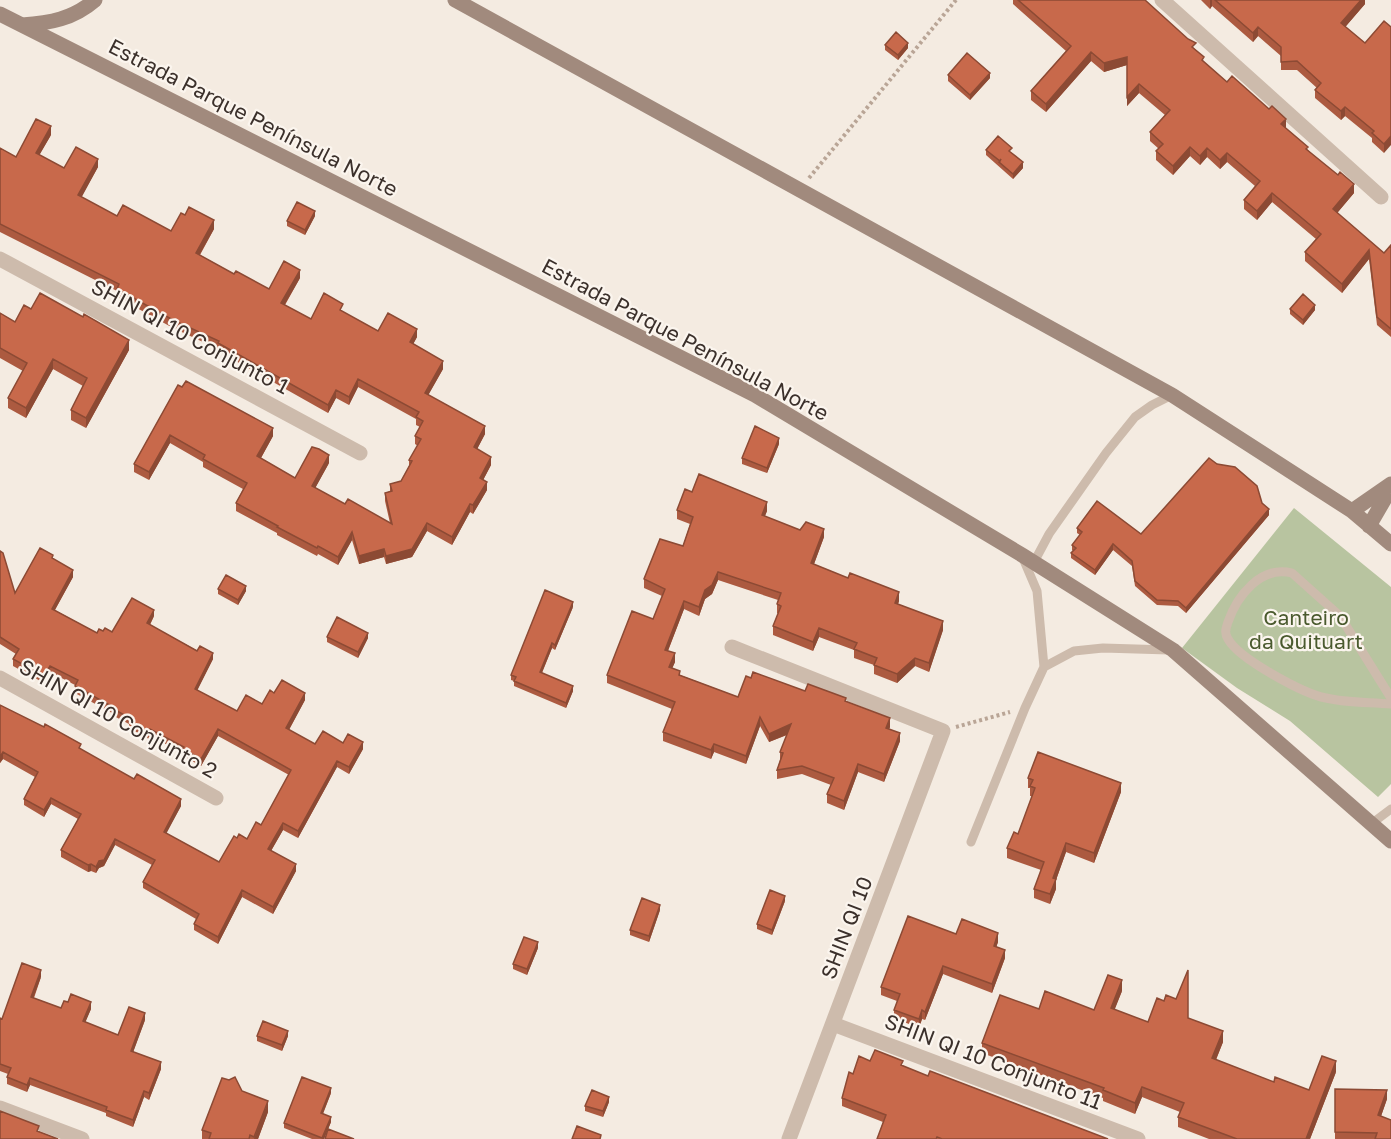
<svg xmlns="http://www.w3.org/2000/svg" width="1391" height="1139" viewBox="0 0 1391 1139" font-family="'Golos Text',sans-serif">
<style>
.green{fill:#b8c4a0}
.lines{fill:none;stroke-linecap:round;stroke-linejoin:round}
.path{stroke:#b9a596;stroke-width:4;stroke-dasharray:3 3;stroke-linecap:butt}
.lane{stroke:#cdbbac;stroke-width:9}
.street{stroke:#cdbbac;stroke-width:15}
.secondary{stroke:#a18a7d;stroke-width:15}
.wall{fill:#ac5a40}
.shaded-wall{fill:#8c4a34}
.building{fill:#c8694b;stroke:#8c4a34;stroke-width:1.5}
.labels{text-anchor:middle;stroke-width:4.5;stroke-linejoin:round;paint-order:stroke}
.street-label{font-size:21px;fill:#3b302b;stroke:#fbf5ee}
.park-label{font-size:21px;fill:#4a5a2e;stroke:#fbf5ee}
</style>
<rect width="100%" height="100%" fill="#f4ebe1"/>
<path class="green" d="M1294 508 1391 587V784L1378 797 1290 721 1237 688 1182 648Z"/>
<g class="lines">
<path class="path" d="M809 178 956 0
M956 727 1010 712"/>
<path class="lane" d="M1022 556 1037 591 1044 667 1074 651 1103 648 1169 650
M1034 562 1049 534 1106 453 1135 417 1152 405 1172 395
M1391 698 1340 616 1292 573C1261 565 1237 596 1228 622 1226 628 1224 633 1228 639 1239 659 1304 694 1326 698 1347 703 1370 702 1391 704
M1371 824 1391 809
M971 842 1025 708 1044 667"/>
<path class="street" d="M1162 0 1381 197
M0 259 360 453
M732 647 943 731 789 1139
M0 678 216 798
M833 1024 1138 1139
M0 1108 82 1139"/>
<path class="secondary" d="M455 0 1172 395 1352 511 1391 544
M0 14 755 395 1022 555 1173 650 1391 841
M22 25C50 23 73 19 95 0
M1352 511 1391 484
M1369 526 1391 488"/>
</g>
<path class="wall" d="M1013 0H1145L1196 50 1204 62 1227 82 1286 128 1308 150 1354 193 1337 213 1384 253 1391 245V337L1377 325 1369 259 1342 293 1305 261V252L1316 239 1272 202 1257 220 1244 209V200L1255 186 1227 162 1220 169 1207 157 1200 165 1190 156 1173 175 1156 160V151L1159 149 1150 141V132L1165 115 1139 93 1127 106V65L1104 72 1091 61 1046 112 1031 100V91L1066 51 1013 4Z
M1201 0H1365V4L1345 27 1365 43 1391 27 1384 153 1372 142V138L1345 116 1341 120 1315 98V90L1317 88 1297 70H1281V56L1258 36 1253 42 1212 6 1210 9Z
M885 45 908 48 898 60 885 50Z
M948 75 990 78 970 100 948 81Z
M51 135 39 155 64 168 98 167 81 197 117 216 171 231 214 229 200 255 234 274 269 289 300 278 285 305 311 319 343 312 378 331 417 337 413 344 443 369 428 395 485 434 477 449 491 465 483 480 487 490 473 514 470 512 452 545 427 531 412 557 386 564 384 557 359 564 352 540 338 565 318 554 317 556 277 535V533L236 511V503L243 489 203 467V462L170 443 149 480 134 472V464L178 385 273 436 261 458 295 478 329 463 315 488 345 504 390 523 385 501V493L390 491V484L401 481 409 466V460L418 446 415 444V436L420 427 416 425V419L358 387 349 405 336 398 328 413 218 351V349L173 328 117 297V291L0 232V148L16 157Z
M986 150 1012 153 1023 168 1013 179 986 155Z
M315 216 305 235 287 226V221Z
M31 309 129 350 86 428 71 420V410L83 386 53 369 26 418 8 408V398L23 371 0 358V313L15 322Z
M1290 309 1315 310 1303 325 1290 314Z
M779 444 767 473 742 464V458Z
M692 492 767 511 764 517 800 530 824 537 814 564 899 601 898 604 943 630 929 672 915 666 897 683 874 674V665L854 658V650L819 637 813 651 773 635V626L778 613H777V604L778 600 718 580 712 594 705 599 699 616 684 609 668 651 675 662 672 668 680 675 738 697 751 678 846 702 890 727 889 729 900 741 884 782 858 772 844 810 827 803V794L831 785 802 774 777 779V770L780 760V752L787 735 769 742 760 726 746 764 714 752 711 759 663 741V732L672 709 607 683V675L653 619 662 596 644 588V579L683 546 690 524 677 519V510Z
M1262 503 1269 515 1186 613 1178 606 1157 605 1135 586 1132 566 1113 550 1095 575 1071 558V553L1073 551 1072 550V545L1080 535 1077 533V528L1141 534Z
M0 551 15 593 53 559 73 577 55 610 97 633 103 631 112 632 154 616 150 625 213 659 197 690 237 711 262 704 274 693 305 700 289 730 315 744 343 743 363 749 349 774 337 767 298 838 283 830 271 851 296 871 273 914 242 897 218 944 194 930V924L196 919 143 888V882L152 865 115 845 104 866 99 868 96 873 91 871 88 872 61 857V850L78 819 51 804 44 817 24 805V799L35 777 3 759 0 763V705L181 806 166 833 219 862 237 838 247 839 261 825 289 775 218 736 201 766 183 756V753L150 736 149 739 129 728V724L112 715V713L75 693V685L50 672 44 683 13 666V659L16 654 0 644Z
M218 589 246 591 238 605 218 594Z
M573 607 555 650 552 648 542 673 573 691 566 708 514 686V681L511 680V675Z
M327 637 368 638 358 658 327 642Z
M1028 778 1121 792 1094 863 1066 852 1056 880V889L1050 904 1034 898V889L1041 870 1007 858V848L1018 834 1032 796H1030V788H1028Z
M785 901 772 935 757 929V924Z
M660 910 649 942 630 935V930Z
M956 934 998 942 996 947 1005 958 992 993 943 974 925 1020 922 1019 919 1028 894 1018V1010L897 1001 881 995V987Z
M538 948 527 975 513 969V964Z
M41 977 34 998 61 1008 91 1009 85 1022 118 1035 145 1020 133 1052 161 1069 149 1100 144 1097 133 1127 106 1116V1113L30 1085 27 1092 7 1084V1077L8 1074 0 1071V1018L2 1019Z
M1122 991 1114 1010 1148 1022 1188 1018 1223 1042 1216 1060 1274 1082 1309 1090 1336 1072 1310 1139H1209L1178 1127V1117L1180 1112 1142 1097 1135 1114 1103 1101V1098L982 1053V1043L1039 1009 1094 1010Z
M257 1036H288L282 1051 257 1041Z
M903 1066 928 1076 1108 1139H877L883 1122 842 1106V1098L853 1074Z
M1335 1089 1387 1099 1381 1116 1391 1139H1335Z
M242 1091 268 1112 258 1139H202V1130Z
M331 1093 323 1114 331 1122 324 1139H312L284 1128V1123Z
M609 1102 603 1117 585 1111V1106Z"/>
<path class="shaded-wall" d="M1210 0H1212V6L1210 9Z
M1361 0H1365V4L1341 32V23Z
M1258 27V36L1253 42V33Z
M908 43V48L898 60V55Z
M1091 52V61L1046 112V104Z
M1127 57V65L1104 72V63Z
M990 73V78L970 100V95Z
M1139 84V93L1127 106V97Z
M1345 107V116L1341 120V111Z
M1286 119V128L1281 133V124Z
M51 126V135L36 161V153Z
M1391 136V145L1384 153V144Z
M1190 147V156L1173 175V166Z
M1207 148V157L1200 165V156Z
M1227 153V162L1220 169V160Z
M98 159V167L78 204V195Z
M1023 162V168L1013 179V174Z
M1354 184V193L1333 218V209Z
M1272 193V202L1257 220V211Z
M315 211V216L305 235V230Z
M214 220V229L196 261V253Z
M1369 250V259L1342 293V284Z
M300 270V278L281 311V303Z
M1315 305V310L1303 325V320Z
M417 329V337L410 350V342Z
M129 340V350L86 428V418Z
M53 359V369L26 418V408Z
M443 361V369L425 401V393Z
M358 379V387L349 405V397Z
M336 390V398L328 413V405Z
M485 426V434L474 455V447Z
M273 428V436L257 465V456Z
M170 435V443L149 480V472Z
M779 438V444L767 473V468Z
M329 455V463L312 494V486Z
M491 457V465L480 486V478Z
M487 482V490L473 514V505Z
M767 502V511L762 524V515Z
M470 504V512L452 545V537Z
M1269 509V515L1186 613V608Z
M427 523V531L412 557 386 564V556Z
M824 529V537L811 572V563Z
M352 532V540L338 565V557Z
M1113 544V550L1095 575V570Z
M384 549V557L359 564V556Z
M73 570V577L52 615V609Z
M718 572V580L712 594 705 599 699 616V607L705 590Z
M246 586V591L238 605V600Z
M899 592V601L895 612V603Z
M684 601V609L665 658V650Z
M573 602V607L555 650V645Z
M154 610V616L147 630V623Z
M943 621V630L929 672V663Z
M819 628V637L813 651V642Z
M368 633V638L358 658V652Z
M552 643V648L540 677V672Z
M213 653V659L195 695V689Z
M675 653V662L669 676V667Z
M915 658V666L897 683V674Z
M50 666V672L44 683V676Z
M573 686V691L566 708V703Z
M305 693V700L286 735V728Z
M760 717V726L746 764V756Z
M890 718V727L886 736V728Z
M791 724V733L769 742V734Z
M218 729V736L201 766V759Z
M900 733V741L884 782V774Z
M363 742V749L349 774V767Z
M714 744V752L711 759V750Z
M3 752V759L0 763V757Z
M337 761V767L298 838V831Z
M858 764V772L844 810V801Z
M1121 783V792L1094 863V853Z
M51 798V804L44 817V810Z
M181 799V806L164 838V832Z
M283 823V830L268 856V849Z
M115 839V845L104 866 99 868 96 873V867Z
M1066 843V852L1056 880V889L1050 904V894L1053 878Z
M91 864V871L88 872V865Z
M296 864V871L273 914V907Z
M242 890V897L218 944V937Z
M785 896V901L772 935V930Z
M660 905V910L649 942V936Z
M998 933V942L994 954V946Z
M538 942V948L527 975V969Z
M1005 950V958L992 993V984Z
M943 966V974L925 1020V1012Z
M41 970V977L31 1004V997Z
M1122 980V991L1111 1019V1008Z
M91 1002V1009L83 1028V1021Z
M922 1010V1019L919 1028V1019Z
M145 1013V1020L131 1058V1051Z
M288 1031V1036L282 1051V1045Z
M1223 1031V1042L1212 1069V1058Z
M1336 1061V1072L1310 1139H1306Z
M161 1062V1069L149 1100V1093Z
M30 1078V1085L27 1092V1085Z
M1142 1087V1097L1135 1114V1103Z
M331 1088V1093L321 1118V1113Z
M1387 1090V1099L1378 1125V1115Z
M144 1091V1097L133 1127V1120Z
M609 1097V1102L603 1117V1111Z
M268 1101V1112L258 1139H254Z
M331 1117V1122L324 1139H322Z"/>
<path class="building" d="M1018 0H1145L1188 39 1196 43 1192 47 1204 57 1202 60 1227 82 1232 76 1269 109 1272 106 1286 119 1281 124 1308 147 1306 149 1338 175 1340 172 1354 184 1333 209 1384 253 1391 245V329L1377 317 1369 250 1342 284 1305 252 1321 234 1272 193 1257 211 1244 200 1260 181 1227 153 1220 160 1207 148 1200 156 1190 147 1173 166 1156 151 1163 144 1150 132 1170 110 1139 84 1127 97V57L1104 63 1091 52 1046 104 1031 91 1071 46Z
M1215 0H1361L1341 23 1365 43 1384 21 1391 27V136L1384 144 1372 133 1374 131 1345 107 1341 111 1315 90 1321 83 1297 61 1281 62V47L1258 27 1253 33Z
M896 32 908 43 898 55 885 45Z
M967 53 990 73 970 95 948 75Z
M36 119 51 126 36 153 64 168 76 147 98 159 78 195 117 216 123 205 171 231 181 213 185 215 189 207 214 220 196 253 234 274 236 271 269 289 284 261 300 270 281 303 311 319 324 293 343 304 340 310 378 331 388 313 417 329 410 342 443 361 425 393 485 426 474 447 491 457 480 478 487 482 473 505 470 504 452 537 427 523 412 549 386 556 384 549 359 556 352 532 338 557 318 546 317 548 277 527 278 526 236 503 247 483 203 459 205 455 170 435 149 472 134 464 178 385 182 387 186 381 273 428 257 456 295 478 312 447 319 449 329 455 312 486 345 504 348 499 392 524 385 493 392 491 390 484 401 481 412 461 409 460 421 439 415 436 423 421 416 417 419 412 358 379 349 397 336 390 328 405 218 343 219 341 173 320 117 289 119 284 0 224V148L16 157Z
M998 136 1012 148 1009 151 1023 162 1013 174 999 162 1001 159 1000 161 986 150Z
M297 202 315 211 305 230 287 221Z
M40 293 83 317 84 314 129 340 86 418 71 410 87 378 53 359 26 408 8 398 27 363 0 348V313L15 322 24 305 31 309Z
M1303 294 1315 305 1303 320 1290 309Z
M755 426 779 438 767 468 742 458Z
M1209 458 1217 464 1235 467 1257 486 1262 503 1269 509 1186 608 1178 601 1157 600 1135 581 1132 561 1113 544 1095 570 1071 553 1076 548 1072 545 1082 532 1077 528 1097 501 1141 534Z
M699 474 767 502 762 515 800 530 806 522 824 529 811 563 848 578 850 573 899 592 895 603 943 621 929 663 915 658 897 674 874 665 877 658 854 649 857 643 819 628 813 642 773 626 781 606 777 604 781 593 718 572 712 585 705 590 699 607 684 601 665 650 675 653 669 667 680 671 679 675 738 697 746 676 751 678 753 672 805 691 808 684 846 698 845 701 890 718 886 728 900 733 884 774 858 764 844 801 827 794 834 778 802 766 777 770 783 753 780 752 791 724 769 734 760 717 746 756 714 744 711 750 663 732 675 702 607 675 632 611 653 619 665 589 644 579 660 539 683 546 693 517 677 510 685 489 692 492Z
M40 548 53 555 52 558 73 570 52 609 97 633 99 629 103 631 105 628 112 632 132 598 154 610 147 623 197 651 200 646 213 653 195 689 237 711 246 695 262 704 270 690 274 693 282 680 305 693 286 728 315 744 323 731 343 743 348 734 363 742 349 767 337 761 298 831 283 823 268 849 296 864 273 907 242 890 218 937 194 924 199 914 143 882 155 860 115 839 104 860 99 861 96 867 91 864 88 865 61 850 81 814 51 798 44 810 24 799 38 772 3 752 0 757V705L44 727 45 724 81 744 79 748 134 779 137 774 181 799 164 832 219 862 234 836 237 838 239 834 247 839 256 822 261 825 291 770 218 729 201 759 183 749 184 747 150 729 149 732 129 722 131 719 112 708 113 707 75 686 78 680 50 666 44 676 13 659 19 649 0 637V551L3 553 15 593Z
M226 575 246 586 238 600 218 589Z
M545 590 573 602 555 645 552 643 540 672 573 686 566 703 514 681 516 677 511 675Z
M337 617 368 633 358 652 327 637Z
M1038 752 1121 783 1094 853 1066 843 1053 878 1056 879 1050 894 1034 889 1044 862 1007 848 1014 832 1018 834 1035 788 1030 786 1033 780 1028 778Z
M770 890 785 896 772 930 757 924Z
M642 898 660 905 649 936 630 930Z
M908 916 956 934 962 919 998 933 994 946 1005 950 992 984 943 966 925 1012 922 1010 919 1019 894 1010 900 994 881 987Z
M524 937 538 942 527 969 513 964Z
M22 963 41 970 31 997 61 1008 64 1001 68 1002 71 994 91 1002 83 1021 118 1035 129 1007 145 1013 131 1051 161 1062 149 1093 144 1091 133 1120 106 1110 107 1107 30 1078 27 1085 7 1077 11 1068 0 1064V1018L2 1019Z
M1188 970V1018L1223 1031 1212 1058 1274 1082 1275 1077 1309 1090 1322 1056 1336 1061 1306 1139H1237L1178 1117 1184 1103 1142 1087 1135 1103 1103 1090 1104 1088 982 1043 1000 995 1039 1009 1045 991 1094 1010 1108 975 1122 980 1111 1008 1148 1022 1157 998 1164 1001 1166 995 1176 999Z
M263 1021 288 1031 282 1045 257 1036Z
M875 1050 903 1061 901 1065 928 1076 930 1071 1108 1139H942L937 1137 936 1139H877L886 1115 842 1098 849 1072 853 1074 859 1056 870 1061Z
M235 1077 242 1091 268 1101 254 1137 250 1135 249 1139H209L211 1133 202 1130 222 1078 229 1080Z
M302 1077 331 1088 321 1113 331 1117 322 1138 284 1123Z
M1335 1089 1387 1090 1378 1115 1391 1120V1139H1375L1377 1133 1335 1132Z
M592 1090 609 1097 603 1111 585 1106Z
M0 1111 39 1126 37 1131 58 1139H0Z
M577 1126 601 1135 600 1139H572Z
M328 1129 354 1139H325Z"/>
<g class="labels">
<g class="street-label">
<text transform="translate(253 118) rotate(27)" y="7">Estrada Parque Península Norte</text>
<text transform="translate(190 337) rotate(28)" y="7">SHIN QI 10 Conjunto 1</text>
<text transform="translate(685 340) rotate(28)" y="7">Estrada Parque Península Norte</text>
<text transform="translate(118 719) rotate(29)" y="7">SHIN QI 10 Conjunto 2</text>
<text transform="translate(847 928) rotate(-69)" y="7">SHIN QI 10</text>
<text transform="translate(993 1062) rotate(21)" y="7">SHIN QI 10 Conjunto 11</text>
</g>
<g class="park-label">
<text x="1306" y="625">Canteiro<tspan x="1306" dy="24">da Quituart</tspan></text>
</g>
</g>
</svg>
